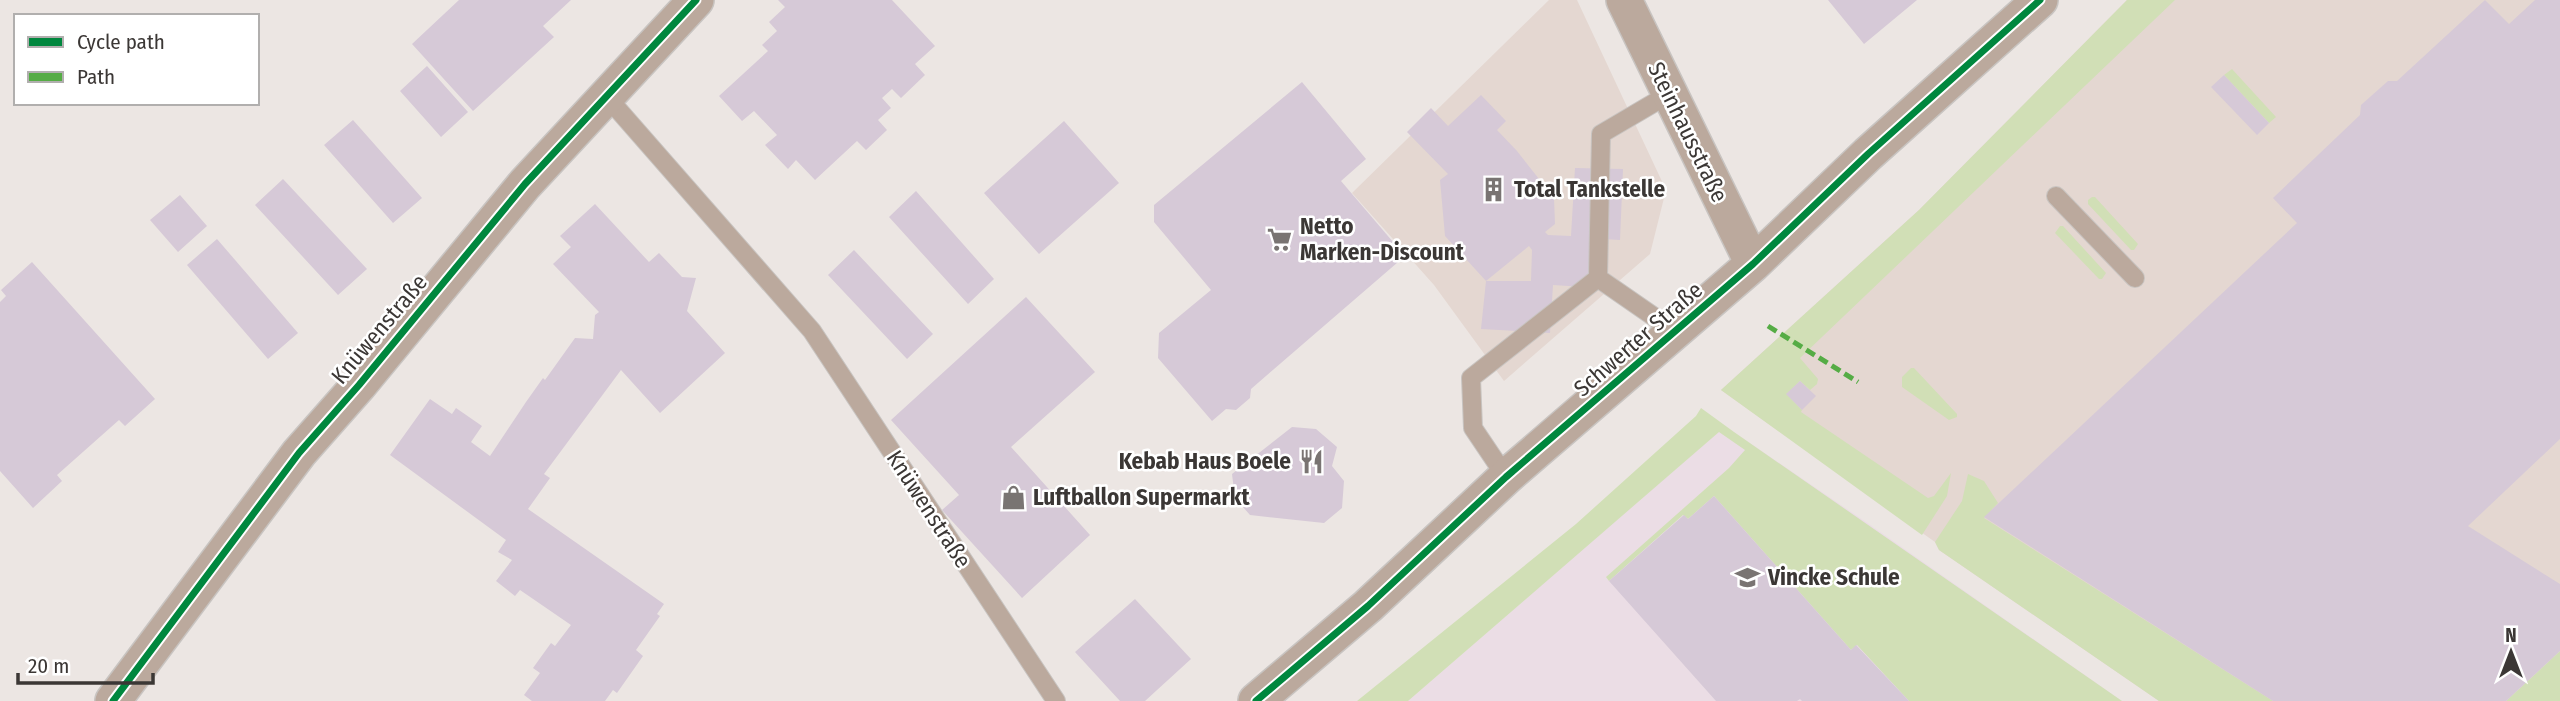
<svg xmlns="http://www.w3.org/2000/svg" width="2560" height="701" viewBox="0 0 2560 701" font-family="'Fira Sans Condensed',sans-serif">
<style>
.built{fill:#e4d7d1}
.education{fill:#ebdde5}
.green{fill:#d1dfb6}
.building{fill:#d6c9d7;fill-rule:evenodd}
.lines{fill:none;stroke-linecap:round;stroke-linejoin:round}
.service-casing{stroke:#c8c4c1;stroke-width:20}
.minor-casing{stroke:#c8c4c1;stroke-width:38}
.service{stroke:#bba99d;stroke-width:18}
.minor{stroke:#bba99d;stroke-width:35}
.quiet{stroke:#55ac45;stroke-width:5;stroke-dasharray:10 5;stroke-linecap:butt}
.cycleway-casing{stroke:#fff;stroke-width:11}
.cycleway{stroke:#00873e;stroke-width:7}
.labels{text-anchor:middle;stroke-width:5;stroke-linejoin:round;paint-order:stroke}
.street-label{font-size:23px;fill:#3b3735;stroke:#fff}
.poi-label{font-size:23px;font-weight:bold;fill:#3b3735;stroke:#fff;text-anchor:start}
</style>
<rect width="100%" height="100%" fill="#ece6e3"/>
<path class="built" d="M1549 0H1577L1666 190 1650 254 1504 381 1434 285 1352 193Z
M2127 0H2560V651L2506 701H2159L1939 550 1935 542 1721 390 1919 210Z"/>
<path class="education" d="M1725 426 1866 522 2122 701H1408Z"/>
<path class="green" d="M2127 0H2175L1800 358 1818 379 1817 384 1810 390 1800 381 1787 394 1802 410 1801 412 1928 498 1934 496 1951 473 1947 496 1922 535 1721 390 1919 210Z
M2232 69 2276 117 2269 123 2224 75Z
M2092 197H2095L2138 244 2134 250H2131L2088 204V200Z
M2060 226H2063L2106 273 2102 279H2099L2055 233Z
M1911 368H1914L1957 414V417L1949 420 1902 387V377Z
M1701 408 1734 432 2122 701H1909L1857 645 1851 650 1714 496 1688 519 1683 515 1609 581 1606 577 1729 468 1745 450 1719 432 1408 701H1357L1576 524 1696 416Z
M1968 474 1984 481 1998 503 1984 518 2273 701H2159L1939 550 1935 542 1962 501Z
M2560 651V701H2506Z"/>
<path class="building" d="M459 0H571L543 26 554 37 473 111 412 44Z
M778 0H892L935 46 915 64 925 75 901 98 892 89 882 98 891 108 878 120 887 130 866 150 857 141 815 180 796 160 788 169 765 145 777 135 754 111 742 121 719 96 768 51 762 45 777 31 769 22 785 7Z
M1828 0H1917L1864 44Z
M2485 0 2509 24 2535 0H2560V439L2468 526 2560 584V651L2506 701H2273L1984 517 2297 223 2273 198 2360 115 2361 105 2388 81H2397Z
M427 66 468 112 441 137 400 91Z
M2224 75 2269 123 2257 135 2211 87Z
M1302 82 1366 159 1341 181 1405 256 1251 389 1250 398 1236 410 1226 409 1212 421 1158 358 1159 333 1211 290 1154 222V205Z
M1481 95 1506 121 1497 130 1517 151 1554 198 1555 224 1545 232 1548 235 1571 236 1575 168 1623 169 1620 240 1603 239 1600 288 1553 285 1550 333 1481 329 1486 281 1445 236 1440 180 1448 174 1407 132 1431 108 1448 126ZM1529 246 1532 250 1531 281H1486Z
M353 120 422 198 393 223 324 145Z
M1064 121 1119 183 1039 254 984 193Z
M283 179 367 269 338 295 255 205Z
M916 191 994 279 968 304 889 217Z
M180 195 207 226 178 252 150 220Z
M595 204 649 262 659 253 682 277 696 278 687 311 725 353 660 413 621 370 544 474 550 478 528 509 664 604 657 614 660 616 636 650 643 656 617 693 613 690 605 701H532L524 695 540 673 533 668 551 643 555 646 571 625 520 590 515 596 496 581 512 560 498 552 506 540 390 455 430 399 452 414 456 408 482 426 471 442 490 456 526 402 543 378 545 380 575 338 593 339 595 315 599 312 553 264 571 247 560 236Z
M217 239 298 333 268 359 187 265Z
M854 250 933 334 907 359 828 275Z
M32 262 155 399 125 426 119 420 57 475 62 481 33 508 0 471V302L6 296 1 290Z
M1026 297 1095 372 1011 447 1090 535 1022 598 942 510 959 495 891 420Z
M1800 381 1816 396 1802 410 1786 394Z
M1292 427 1316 429 1337 447 1332 466 1344 481 1342 508 1324 523 1250 515 1235 498 1232 474Z
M1714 496 1851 650 1856 645 1909 701H1802L1800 699 1797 701H1716L1609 581 1684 515 1688 519Z
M1135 599 1191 659 1145 701H1120L1075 652Z"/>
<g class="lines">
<defs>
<path id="service" d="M607 97 812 331 1056 701
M2056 196 2135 278
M1598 278 1601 134 1669 94
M1506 477 1473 428 1471 378 1598 278 1676 332"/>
<path id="minor" d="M1624 0 1753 264
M113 701 299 453 359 385 525 184 696 0
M1256 701 1368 606 1506 477 1753 264 1868 154 2040 0"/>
</defs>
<use href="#service" class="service-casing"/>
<use href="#minor" class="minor-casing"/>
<use href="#service" class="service"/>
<use href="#minor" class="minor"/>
<path class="quiet" d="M1768 326 1858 382"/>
<defs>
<path id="cycleway" d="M113 701 299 453 359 385 525 184 696 0
M1256 701 1368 606 1506 477 1753 264 1868 154 2040 0"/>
</defs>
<use href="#cycleway" class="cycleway-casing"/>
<use href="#cycleway" class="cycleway"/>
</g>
<defs>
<symbol id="building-bare" viewBox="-9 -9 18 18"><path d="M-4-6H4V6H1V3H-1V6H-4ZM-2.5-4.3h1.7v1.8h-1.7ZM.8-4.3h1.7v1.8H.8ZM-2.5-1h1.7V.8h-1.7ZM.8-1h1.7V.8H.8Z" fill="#797472" stroke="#fff" stroke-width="2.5" paint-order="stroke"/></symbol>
<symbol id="supermarket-bare" viewBox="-9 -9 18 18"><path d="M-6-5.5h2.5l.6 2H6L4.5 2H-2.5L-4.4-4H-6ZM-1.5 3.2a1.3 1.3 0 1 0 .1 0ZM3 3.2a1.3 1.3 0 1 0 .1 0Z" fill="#797472" stroke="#fff" stroke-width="2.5" paint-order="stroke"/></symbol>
<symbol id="restaurant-bare" viewBox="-9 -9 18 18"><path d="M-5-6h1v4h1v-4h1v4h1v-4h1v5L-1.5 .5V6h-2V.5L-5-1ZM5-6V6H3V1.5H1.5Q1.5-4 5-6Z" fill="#797472" stroke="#fff" stroke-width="2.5" paint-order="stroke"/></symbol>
<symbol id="shop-bare" viewBox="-9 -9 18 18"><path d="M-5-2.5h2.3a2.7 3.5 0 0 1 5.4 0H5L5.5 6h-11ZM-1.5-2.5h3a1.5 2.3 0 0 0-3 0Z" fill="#797472" stroke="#fff" stroke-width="2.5" paint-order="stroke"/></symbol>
<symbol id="school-bare" viewBox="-9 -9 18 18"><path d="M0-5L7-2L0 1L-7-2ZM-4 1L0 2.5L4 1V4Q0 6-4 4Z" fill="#797472" stroke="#fff" stroke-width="2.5" paint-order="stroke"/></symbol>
</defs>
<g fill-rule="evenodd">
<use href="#building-bare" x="1476" y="172" width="35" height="35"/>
<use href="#supermarket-bare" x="1262" y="222" width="35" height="35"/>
<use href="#restaurant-bare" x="1294" y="444" width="35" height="35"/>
<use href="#shop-bare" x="996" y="480" width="35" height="35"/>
<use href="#school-bare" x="1730" y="560" width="35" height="35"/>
</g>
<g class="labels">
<g class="street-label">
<text transform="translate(1688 132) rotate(64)" y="8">Steinhausstraße</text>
<text transform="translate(379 329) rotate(-50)" y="8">Knüwenstraße</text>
<text transform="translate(1638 339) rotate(-41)" y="8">Schwerter Straße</text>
<text transform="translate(929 509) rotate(57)" y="8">Knüwenstraße</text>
</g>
<g class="poi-label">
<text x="1514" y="197">Total Tankstelle</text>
<text x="1300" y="234">Netto<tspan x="1300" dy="26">Marken-Discount</tspan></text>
<text x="1291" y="469" text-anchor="end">Kebab Haus Boele</text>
<text x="1033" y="505">Luftballon Supermarkt</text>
<text x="1768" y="585">Vincke Schule</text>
</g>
</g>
<rect x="14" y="14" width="245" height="91" fill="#ffffff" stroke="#b1afae" stroke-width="2"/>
<rect x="28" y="37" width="35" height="10" fill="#00873e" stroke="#b1afae" stroke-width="2"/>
<text x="77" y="49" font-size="21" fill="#3b3735">Cycle path</text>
<rect x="28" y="72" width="35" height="10" fill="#55ac45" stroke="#b1afae" stroke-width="2"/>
<text x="77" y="84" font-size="21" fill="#3b3735">Path</text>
<g transform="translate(2511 652)" stroke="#ffffff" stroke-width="5" paint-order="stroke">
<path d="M0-5L12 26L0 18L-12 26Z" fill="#3b3735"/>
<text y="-10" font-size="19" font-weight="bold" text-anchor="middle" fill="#3b3735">N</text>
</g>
<path d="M18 673v10h135v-10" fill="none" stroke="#3b3735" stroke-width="3.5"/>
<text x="28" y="673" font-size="21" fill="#3b3735" stroke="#ffffff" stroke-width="5" paint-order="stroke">20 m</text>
</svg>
